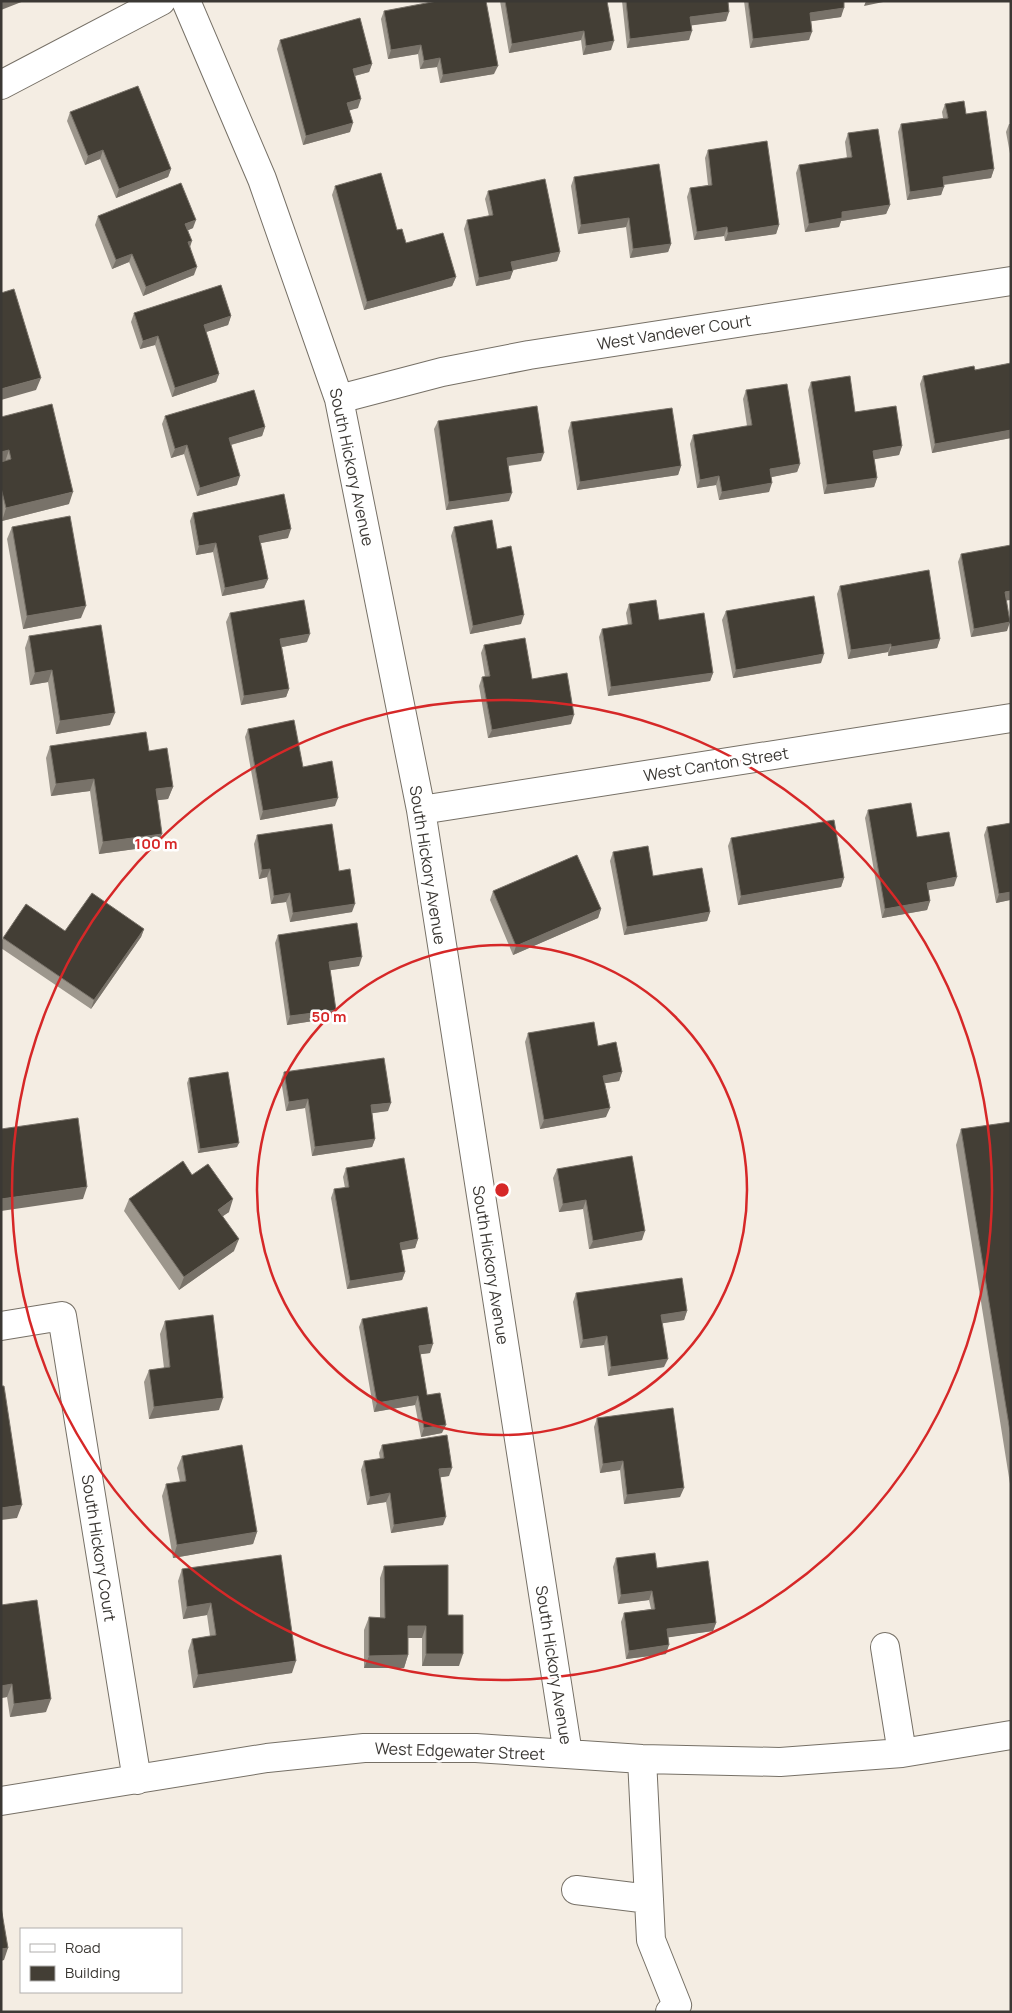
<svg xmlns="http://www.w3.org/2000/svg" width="1012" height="2013" viewBox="0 0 1012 2013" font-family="Manrope,sans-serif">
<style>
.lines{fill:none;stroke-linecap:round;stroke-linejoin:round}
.minor-casing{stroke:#767066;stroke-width:30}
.minor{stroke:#fff;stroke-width:28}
.wall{fill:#9c968c}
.shaded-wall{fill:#787269}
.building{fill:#433e35;stroke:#787269}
.ring{fill:none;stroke:#d62828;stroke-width:2.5}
.labels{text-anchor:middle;stroke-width:5;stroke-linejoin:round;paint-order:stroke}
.street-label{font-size:16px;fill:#3b3834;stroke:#fff}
.centre{fill:#d62828;stroke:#fff;stroke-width:2.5}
.ring-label{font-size:15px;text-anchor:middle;font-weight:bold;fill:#d62828;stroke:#fff;stroke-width:5;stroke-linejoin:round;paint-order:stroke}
</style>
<rect width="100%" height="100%" fill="#f4ede3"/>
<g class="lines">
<defs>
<path id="minor" d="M186 1 262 179 339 399 421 810 568 1754
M1 85 161 1
M339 399 442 372 529 355 1011 281
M421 810 1011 718
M1 1326 62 1316 137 1780
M885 1647 902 1753
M642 1759 651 1940 677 2005 670 2012
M1 1801 267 1758 364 1748H476L642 1759 780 1762 902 1753 1011 1735
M576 1890 649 1899"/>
</defs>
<use href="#minor" class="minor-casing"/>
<use href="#minor" class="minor"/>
</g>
<path class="wall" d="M500 1H607L611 50 583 55 581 40 509 53Z
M622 1H728L726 21 691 25 689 40 627 48Z
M744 1H844L841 17 811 21 809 40 750 48Z
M384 11 494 74 440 83 437 67 420 69 418 54 388 59 381 19Z
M280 40 372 64 369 72 355 76 358 108 349 110 350 132 303 145 277 49Z
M945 104 966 114 994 169 991 178 944 185 941 195 907 200 898 132 901 124 943 118 942 112Z
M70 112 171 169 168 177 116 198 100 159 85 165 67 121Z
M1009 124H1011V159L1006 132Z
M848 133 890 205 886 214 841 221 839 227 805 232 796 173 799 165 847 158 845 142Z
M708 150 779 225 776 234 725 241 724 236 694 240 687 197 690 188 708 185 705 158Z
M574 177 671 244 668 252 630 258 626 227 578 234 571 186Z
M335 186 397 230 406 243 456 277 452 286 364 310 332 195Z
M488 191 560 252 557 261 513 270 510 279 476 286 464 229 467 220 489 216 485 199Z
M98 216 193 228 188 230 194 275 143 296 129 262 112 269 95 225Z
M134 313 231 316 228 325 206 332 219 374 216 382 172 397 155 345 140 349 131 322Z
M1011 363V438L932 453 920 384 923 376 975 370Z
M811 382 855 412 902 446 899 455 874 459 877 478 874 487 824 494 808 390Z
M746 390 800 464 797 472 771 477 769 492 719 500 716 485 697 488 690 444 693 435 747 426 743 399Z
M165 416 265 427 262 436 231 445 237 485 197 496 184 454 171 458 162 424Z
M1 417 69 504 2 521Z
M438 421 541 461 509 466V501L446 510 434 429Z
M571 422 681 466 678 475 577 490 568 431Z
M193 513 288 538 260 543 268 579 264 588 222 596 213 552 196 555 190 521Z
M12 527 81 618 23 629 7 539Z
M454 527 497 549 521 624 470 634 451 536Z
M961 554 1011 600H1006L1007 631 971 637 958 562Z
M840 586 940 639 937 648 888 656V652L848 659 837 594Z
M629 604 659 620 713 673 710 681 608 696 599 637 602 629 628 625 626 613Z
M726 611 821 663 733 678 722 620Z
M230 613 307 642 282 647 289 689 286 697 241 705 226 622Z
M29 636 110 725 56 734 48 682 30 685 25 648Z
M484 645 532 679 571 724 488 738 479 686 482 677H485L481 653Z
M248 729 303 767 335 806 260 820 245 737Z
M50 746 173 787 168 799 157 800V846L99 854 90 791 51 796 46 758Z
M868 810 917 837 954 886 928 890 930 901 927 910 882 918 865 818Z
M1011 823V903L1010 900 996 903 984 835 987 827Z
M257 835 339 871 352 912 290 922 286 902 271 904 267 877 259 879 254 844Z
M731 838 844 878 841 887 738 905 728 846Z
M613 852 710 912 707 921 624 935 610 861Z
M493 891 601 909 598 918 513 955 490 900Z
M144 929 141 937 91 1009 1 948V942L3 938 65 931Z
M278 935 359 966 330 970 336 1010 333 1018 287 1025 275 943Z
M528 1033 598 1046 622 1072 619 1081 605 1083 606 1117 540 1129 525 1042Z
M284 1072 388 1111 372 1113 375 1139 372 1147 312 1156 305 1108 286 1111 281 1080Z
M189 1078 237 1147 198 1153 187 1083Z
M1011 1122V1490L956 1145 961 1129Z
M346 1168 418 1239 415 1248 401 1250 405 1272 402 1280 347 1289 331 1198 334 1189 345 1188 343 1177Z
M557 1169 642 1240 589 1249 583 1209 559 1212 553 1178Z
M192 1175 229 1212 223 1216 234 1251 179 1290 124 1211 129 1199Z
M576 1293 687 1311 684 1320 662 1323 664 1367 608 1376 604 1345 580 1348 573 1302Z
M362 1319 430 1353 420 1354 427 1395 442 1433 421 1437 415 1405 374 1412 359 1327Z
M165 1321 219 1410 149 1419 144 1382 149 1370 164 1368 160 1334Z
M597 1418 680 1497 624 1504 620 1470 600 1473 594 1427Z
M382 1445 449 1476 440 1477 443 1525 391 1533 386 1502 367 1505 361 1470 364 1461 380 1459 379 1453Z
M182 1456 257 1532 253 1544 173 1558 162 1496 166 1484 180 1482 177 1468Z
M616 1558 657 1568 716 1623 713 1631 668 1637 666 1654 626 1659 621 1622 624 1613 651 1609 649 1600 618 1604 613 1567Z
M384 1566 448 1615 459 1666H422V1638H408V1655L404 1668H364V1630L369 1617 380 1618V1578Z
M182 1569 292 1673 193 1688 188 1651 192 1639 210 1636 207 1615 183 1619 178 1581Z
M1 1605 46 1712 10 1717 7 1697 1 1698Z"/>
<path class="shaded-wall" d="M1 1H24L1 10Z
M866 1H888L864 6Z
M844 8 841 17 806 22 810 13Z
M729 12 726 21 687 26 690 17Z
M584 31 581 40 509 53 512 44Z
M692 31 689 40 627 48 630 39Z
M812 32 809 40 750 48 753 39Z
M614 41 611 50 583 55 586 46Z
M421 45 418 54 388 59 391 50Z
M440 58 437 67 420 69 424 61Z
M372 64 369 72 350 77 353 69Z
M498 66 494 74 440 83 443 75Z
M361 99 358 108 344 112 347 103Z
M353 123 350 132 303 145 306 136Z
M103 150 100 159 85 165 88 156Z
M171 169 168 177 116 198 119 189Z
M994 169 991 178 940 185 943 177Z
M944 187 941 195 907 200 910 192Z
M890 205 886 214 841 221 839 227 805 232 809 224 842 212Z
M629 218 626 227 578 234 581 225Z
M196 220 193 228 182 233 185 224Z
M779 225 776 234 725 241 728 233Z
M727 227 724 236 694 240 697 232Z
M192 241 189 250 188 242Z
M671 244 668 252 630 258 633 249Z
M560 252 557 261 508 271 511 262Z
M132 254 129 262 112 269 116 260Z
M197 267 194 275 143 296 146 287Z
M513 271 510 279 476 286 479 278Z
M456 277 452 286 364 310 367 302Z
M231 316 228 325 200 334 204 325Z
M158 336 155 345 140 349 143 341Z
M219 374 216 382 172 397 175 388Z
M41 378 36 390 1 400V389Z
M265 427 262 436 226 446 229 438Z
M1011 430V438L932 453 935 444Z
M187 445 184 454 171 458 175 449Z
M902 446 899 455 870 460 873 451Z
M9 450 5 462 1 463V452Z
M544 453 541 461 504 466 507 458Z
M800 464 797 472 767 478 770 469Z
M681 466 678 475 577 490 580 482Z
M240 476 237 485 197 496 200 488Z
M719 476 716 485 697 488 700 480Z
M877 478 874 487 824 494 827 485Z
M772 483 769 492 719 500 722 492Z
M73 492 69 504 2 521 6 508Z
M512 493 509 501 446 510 449 502Z
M291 529 288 538 256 544 259 536Z
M216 543 213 552 196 555 199 546Z
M268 579 264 588 222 596 225 588Z
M1011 591V600L1002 601 1005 592Z
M86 606 81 618 23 629 27 616Z
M524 615 521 624 470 634 473 626Z
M1010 622 1007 631 971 637 974 629Z
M310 634 307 642 277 648 280 639Z
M940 639 937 648 888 656 891 647Z
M891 644 888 652 848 659 851 650Z
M824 654 821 663 733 678 736 670Z
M52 670 48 682 30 685 35 673Z
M713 673 710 681 608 696 611 687Z
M289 689 286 697 241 705 244 696Z
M115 713 110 725 56 734 60 721Z
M574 715 571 724 488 738 492 730Z
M94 779 90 791 51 796 56 784Z
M173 787 168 799 151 801 156 789Z
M338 798 335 806 260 820 263 811Z
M162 834 157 846 99 854 103 842Z
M270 869 267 877 259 879 262 870Z
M957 877 954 886 924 891 927 883Z
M844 878 841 887 738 905 741 896Z
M1011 892 1010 900 996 903 999 894Z
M290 893 286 902 271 904 274 896Z
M930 901 927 910 882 918 885 909Z
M355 904 352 912 290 922 293 913Z
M601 909 598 918 513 955 516 946Z
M710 912 707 921 624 935 627 927Z
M144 929 141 937 91 1009 94 1000Z
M362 957 359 966 325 971 329 962Z
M336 1010 333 1018 287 1025 290 1016Z
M622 1072 619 1081 600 1084 603 1076Z
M308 1099 305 1108 286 1111 289 1102Z
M391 1103 388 1111 367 1114 371 1105Z
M610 1108 606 1117 540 1129 544 1120Z
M375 1139 372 1147 312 1156 315 1147Z
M239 1143 237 1147 198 1153 200 1149Z
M87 1187 83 1199 1 1211V1199Z
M233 1199 229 1212 214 1222 218 1210Z
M586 1200 583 1209 559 1212 563 1204Z
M645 1231 642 1240 589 1249 593 1241Z
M239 1239 234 1251 179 1290 184 1277Z
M418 1239 415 1248 397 1251 400 1243Z
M405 1272 402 1280 347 1289 350 1281Z
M687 1311 684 1320 658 1324 661 1315Z
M607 1336 604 1345 580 1348 583 1340Z
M433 1344 430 1353 415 1355 419 1346Z
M668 1359 664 1367 608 1376 611 1367Z
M418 1396 415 1405 374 1412 377 1403Z
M223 1398 219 1410 149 1419 154 1407Z
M446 1425 442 1433 421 1437 424 1428Z
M623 1461 620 1470 600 1473 603 1464Z
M452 1468 449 1476 436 1478 439 1469Z
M684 1488 680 1497 624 1504 627 1495Z
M390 1493 386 1502 367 1505 370 1497Z
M22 1505 17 1518 1 1520V1508Z
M446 1517 443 1525 391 1533 394 1525Z
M257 1532 253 1544 173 1558 177 1545Z
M652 1591 649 1600 618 1604 621 1595Z
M211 1603 207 1615 183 1619 187 1607Z
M716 1623 713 1631 664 1638 667 1629Z
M408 1626H426L422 1638H404Z
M669 1645 666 1654 626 1659 629 1651Z
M426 1654H463L459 1666H422Z
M408 1655 404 1668H364L369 1656Z
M296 1661 292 1673 193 1688 198 1675Z
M12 1684 7 1697 1 1698V1686Z
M51 1699 46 1712 10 1717 14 1704Z
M8 1948 4 1960 1 1961V1949Z"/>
<path class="building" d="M437 1H486L498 66 443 75 440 58 424 61 421 45 391 50 384 11Z
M505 1H607L614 41 586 46 584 31 512 44Z
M626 1H728L729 12 690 17 692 31 630 39Z
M748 1H844V8L810 13 812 32 753 39Z
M360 18 372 64 353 69 361 99 347 103 353 123 306 136 280 40Z
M138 86 171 169 119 189 103 150 88 156 70 112Z
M964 101 966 114 986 111 994 169 943 177 944 187 910 192 901 124 948 118 945 104Z
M878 129 890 205 842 212V218L809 224 799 165 852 157 848 133Z
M767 141 779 225 728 233 727 227 697 232 690 188 712 185 708 150Z
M659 164 671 244 633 249 629 218 581 225 574 177Z
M381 173 397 230 402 229 406 243 443 233 456 277 367 302 335 186Z
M545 179 560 252 511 262 513 271 479 278 467 220 493 215 488 191Z
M181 183 196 220 185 224 192 241 188 242 197 267 146 287 132 254 116 260 98 216Z
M221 285 231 316 204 325 219 374 175 388 158 336 143 341 134 313Z
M14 289 41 378 1 389V293Z
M1011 363V430L935 444 923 376 974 366 975 370Z
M850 376 855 412 896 406 902 446 873 451 877 478 827 485 811 382Z
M787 384 800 464 770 469 772 483 722 492 719 476 700 480 693 435 752 425 746 390Z
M254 390 265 427 229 438 240 476 200 488 187 445 175 449 165 416Z
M52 404 73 492 6 508 1 488V462L11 459 9 450 1 452V417Z
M537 406 544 453 507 458 512 493 449 502 438 421Z
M672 408 681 466 580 482 571 422Z
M284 494 291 529 259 536 268 579 225 588 216 543 199 546 193 513Z
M70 516 86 606 27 616 12 527Z
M492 520 497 549 511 546 524 615 473 626 454 527Z
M1011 545V591L1005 592 1010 622 974 629 961 554Z
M929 570 940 639 891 647V644L851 650 840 586Z
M814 596 824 654 736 670 726 611Z
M304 600 310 634 280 639 289 689 244 696 230 613Z
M656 600 659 620 704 613 713 673 611 687 602 629 632 624 629 604Z
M101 625 115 713 60 721 52 670 35 673 29 636Z
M525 638 532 679 567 673 574 715 492 730 482 677 490 676 484 645Z
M294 720 303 767 332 761 338 798 263 811 248 729Z
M146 732 149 751 167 748 173 787 156 789 162 834 103 842 94 779 56 784 50 746Z
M911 803 917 837 949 832 957 877 927 883 930 901 885 909 868 810Z
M834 820 844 878 741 896 731 838Z
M1011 823V892L999 894 987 827Z
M332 824 339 871 350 869 355 904 293 913 290 893 274 896 270 869 262 870 257 835Z
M648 846 653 876 702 868 710 912 627 927 613 852Z
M577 855 601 909 516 946 493 891Z
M92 893 144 929 94 1000 3 938 26 904 65 931Z
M357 923 362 957 329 962 336 1010 290 1016 278 935Z
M594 1022 598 1046 616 1042 622 1072 603 1076 610 1108 544 1120 528 1033Z
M384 1058 391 1103 371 1105 375 1139 315 1147 308 1099 289 1102 284 1072Z
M228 1072 239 1143 200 1149 189 1078Z
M78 1118 87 1187 1 1199V1129Z
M1011 1122V1438L961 1129Z
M632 1156 645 1231 593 1241 586 1200 563 1204 557 1169Z
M404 1158 418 1239 400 1243 405 1272 350 1281 334 1189 349 1187 346 1168Z
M183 1161 192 1175 208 1164 233 1199 218 1210 239 1239 184 1277 129 1199Z
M682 1278 687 1311 661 1315 668 1359 611 1367 607 1336 583 1340 576 1293Z
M427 1307 433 1344 419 1346 427 1395 440 1393 446 1425 424 1428 418 1396 377 1403 362 1319Z
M213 1315 223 1398 154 1407 149 1370 170 1367 165 1321Z
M1 1386H4L22 1505 1 1508Z
M673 1408 684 1488 627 1495 623 1461 603 1464 597 1418Z
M447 1435 452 1468 439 1469 446 1517 394 1525 390 1493 370 1497 364 1461 384 1458 382 1445Z
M242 1445 257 1532 177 1545 166 1484 186 1481 182 1456Z
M655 1553 657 1568 708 1561 716 1623 667 1629 669 1645 629 1651 624 1613 655 1609 652 1591 621 1595 616 1558Z
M281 1555 296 1661 198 1675 192 1639 216 1635 211 1603 187 1607 182 1569Z
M448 1565V1615H463V1654H426V1626H408V1655L369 1656V1617L385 1618 384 1566Z
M37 1600 51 1699 14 1704 12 1684 1 1686V1605Z
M1 1907 8 1948 1 1949Z"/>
<g class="ring">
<circle cx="502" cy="1190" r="245"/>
<circle cx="502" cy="1190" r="490"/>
</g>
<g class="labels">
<g class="street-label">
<text transform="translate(674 332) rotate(-9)" y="6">West Vandever Court</text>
<text transform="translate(352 467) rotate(78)" y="6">South Hickory Avenue</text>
<text transform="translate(716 764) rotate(-9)" y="6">West Canton Street</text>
<text transform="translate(428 865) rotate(81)" y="6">South Hickory Avenue</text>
<text transform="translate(491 1265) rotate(81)" y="6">South Hickory Avenue</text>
<text transform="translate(99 1548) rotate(81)" y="6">South Hickory Court</text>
<text transform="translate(554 1665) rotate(81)" y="6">South Hickory Avenue</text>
<text transform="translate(460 1751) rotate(2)" y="6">West Edgewater Street</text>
</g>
</g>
<circle cx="502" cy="1190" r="8" class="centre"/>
<g class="ring-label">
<text x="156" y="849">100 m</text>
<text x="329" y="1022">50 m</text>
</g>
<rect width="1012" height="2013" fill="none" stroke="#3b3834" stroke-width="5"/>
<rect x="20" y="1928" width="162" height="65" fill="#ffffff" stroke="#b1afae"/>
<rect x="30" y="1944" width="25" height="8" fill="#ffffff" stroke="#b1afae"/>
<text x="65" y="1953" font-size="15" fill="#3b3834">Road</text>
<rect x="30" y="1966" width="25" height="15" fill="#433e35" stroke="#b1afae"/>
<text x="65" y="1978" font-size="15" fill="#3b3834">Building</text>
</svg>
